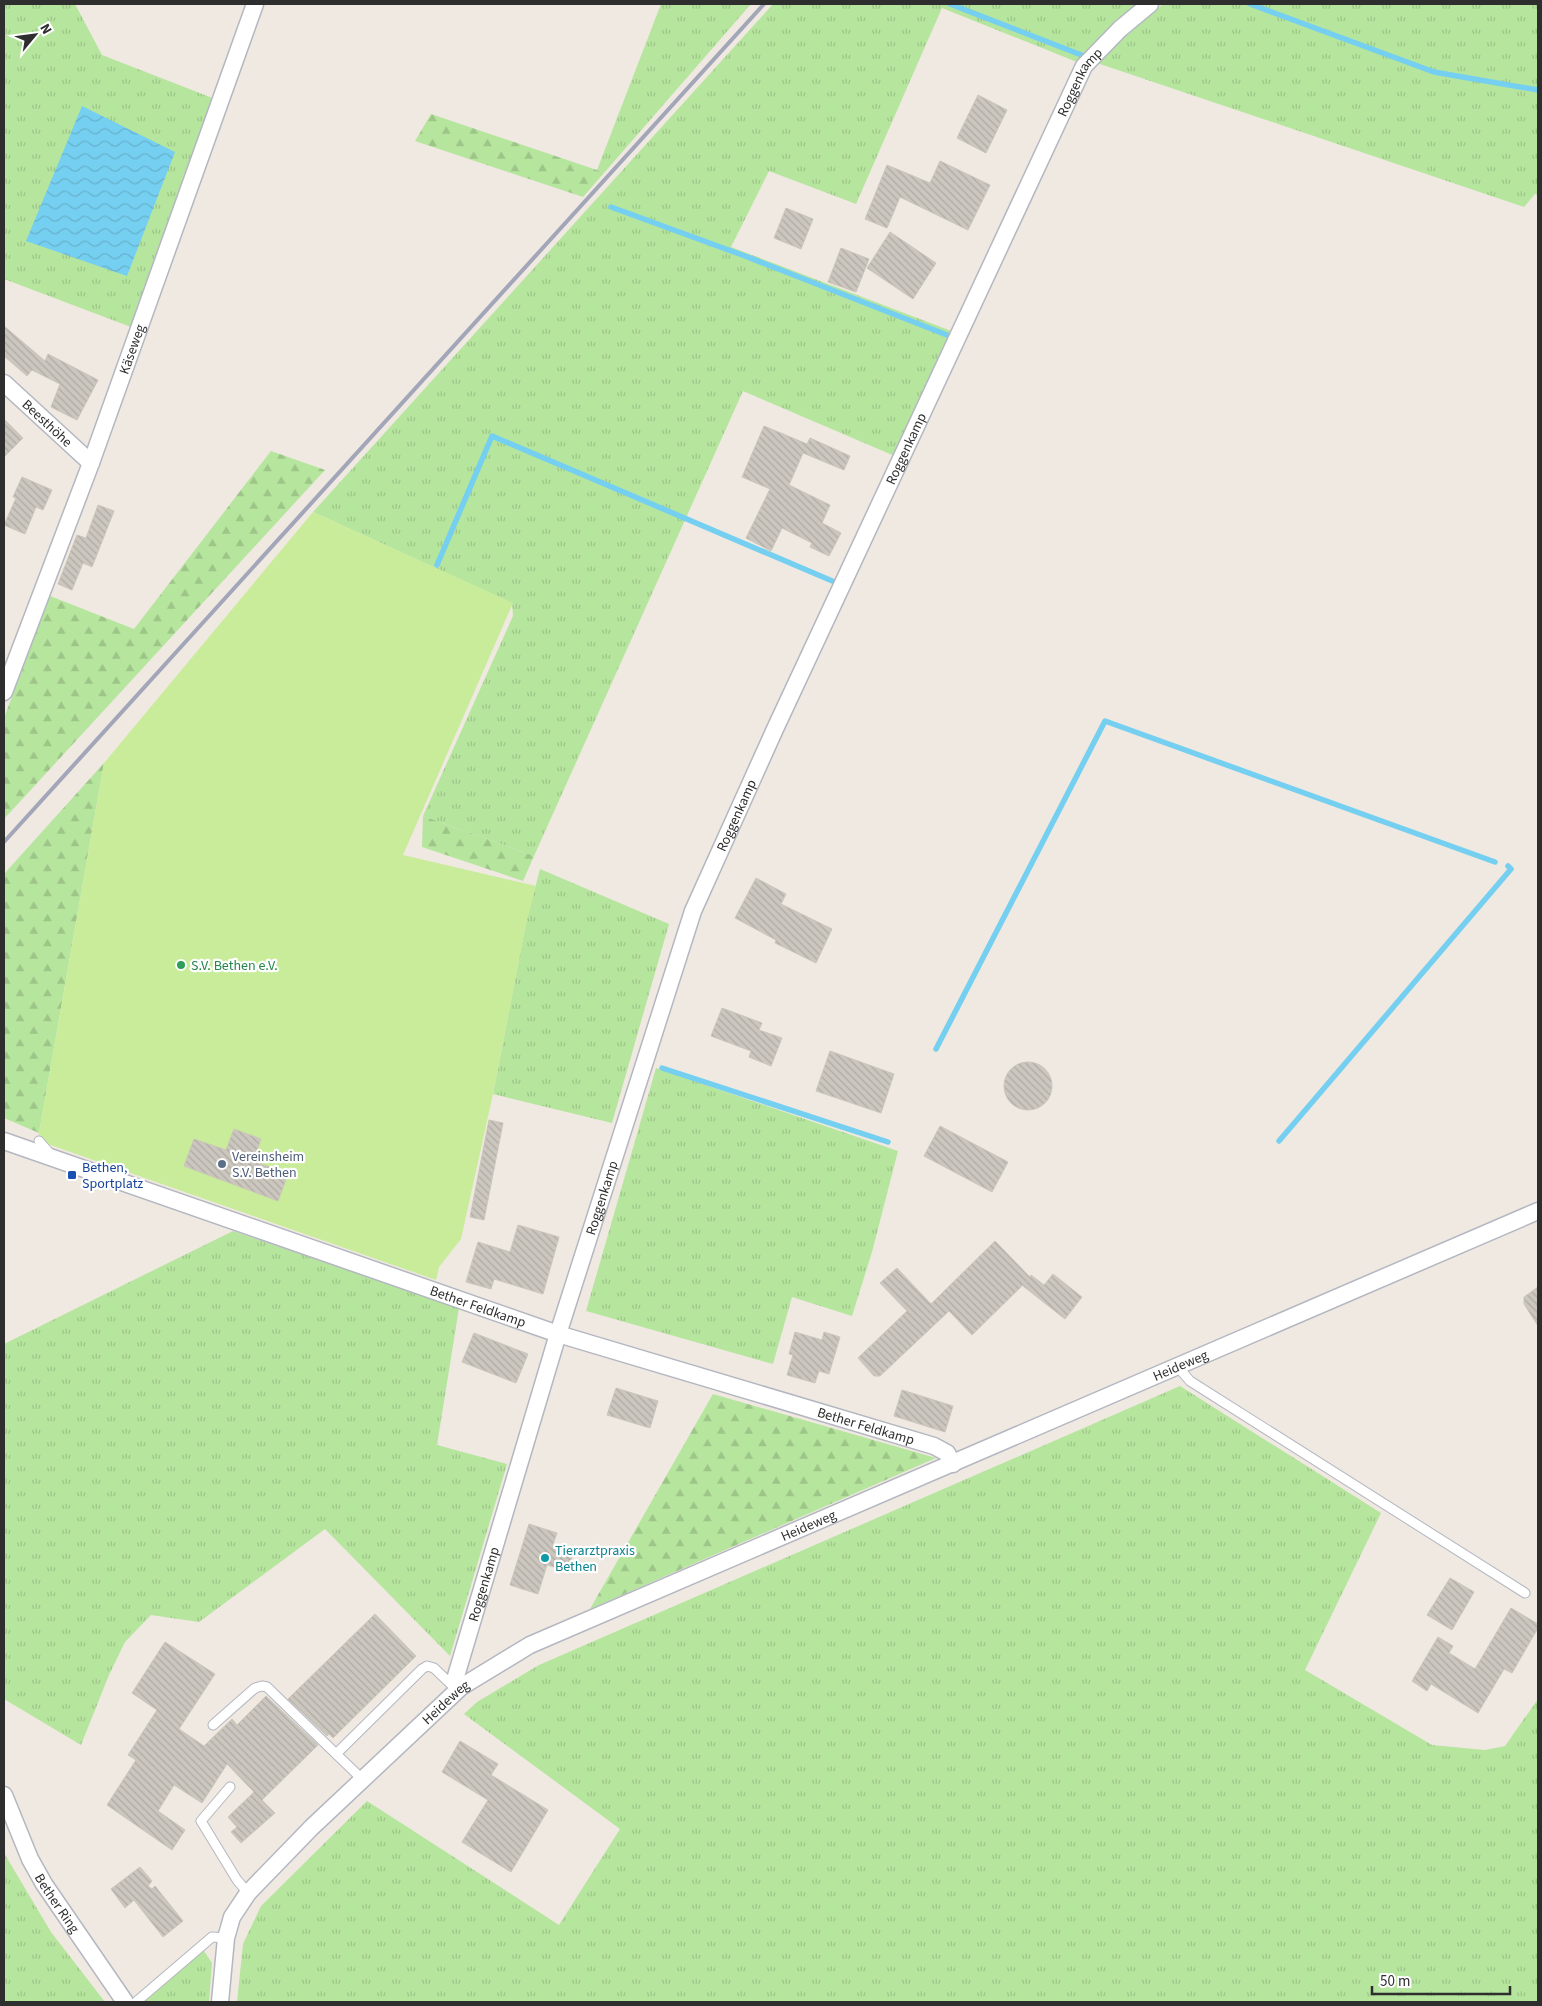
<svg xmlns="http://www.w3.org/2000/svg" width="1542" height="2006" viewBox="0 0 1542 2006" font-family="'Source Sans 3',sans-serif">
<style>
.grass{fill:url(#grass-tufts)}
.forest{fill:url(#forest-firs)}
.pitch{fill:#c9ec9a}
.water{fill:url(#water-waves)}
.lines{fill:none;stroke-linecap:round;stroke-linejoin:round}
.stream{stroke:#75cff0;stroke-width:5.5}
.building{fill:url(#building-back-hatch);stroke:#cbc5ba}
.lane-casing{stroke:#b4b7c1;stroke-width:11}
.street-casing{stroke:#b4b7c1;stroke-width:19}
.lane{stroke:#fff;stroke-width:9}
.street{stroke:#fff;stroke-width:16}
.rail{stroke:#a3a6b8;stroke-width:4}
.leisure-dot{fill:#2e9e5b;stroke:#fff;stroke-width:2}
.service-dot{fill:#5c6f8a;stroke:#fff;stroke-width:2}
.transit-dot{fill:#1a4fb4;stroke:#fff;stroke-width:2}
.culture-dot{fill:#0f9aa8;stroke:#fff;stroke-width:2}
.labels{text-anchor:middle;stroke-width:4.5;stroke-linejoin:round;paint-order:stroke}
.street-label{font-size:14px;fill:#2e2e2e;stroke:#fff}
.leisure-label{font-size:14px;fill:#27864d;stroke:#fff;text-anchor:start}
.service-label{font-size:14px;fill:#4e5e75;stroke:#fff;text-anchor:start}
.transit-label{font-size:14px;fill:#164399;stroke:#fff;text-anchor:start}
.culture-label{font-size:14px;fill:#0d838f;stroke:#fff;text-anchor:start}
</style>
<defs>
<pattern id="grass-tufts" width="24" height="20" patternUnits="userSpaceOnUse" patternTransform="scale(1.25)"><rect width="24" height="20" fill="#b6e59e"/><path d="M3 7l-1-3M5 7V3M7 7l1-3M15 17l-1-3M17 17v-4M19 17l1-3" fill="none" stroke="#9dc588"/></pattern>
<pattern id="forest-firs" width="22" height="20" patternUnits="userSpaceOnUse" patternTransform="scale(1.25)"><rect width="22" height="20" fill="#b6e59e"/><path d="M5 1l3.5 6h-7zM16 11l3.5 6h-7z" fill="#9dc588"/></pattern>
<pattern id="water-waves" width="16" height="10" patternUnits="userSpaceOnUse" patternTransform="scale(1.25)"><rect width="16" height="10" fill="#75cff0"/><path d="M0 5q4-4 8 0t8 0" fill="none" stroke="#66b2ce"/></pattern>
<pattern id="building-back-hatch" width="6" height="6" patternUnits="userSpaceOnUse" patternTransform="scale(1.25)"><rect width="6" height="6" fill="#cbc7bf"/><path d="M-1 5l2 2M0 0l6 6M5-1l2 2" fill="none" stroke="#afaba4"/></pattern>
</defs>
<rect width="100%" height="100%" fill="#efe9e1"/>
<path class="grass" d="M4 4H75L102 55 215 99 131 327 4 279Z
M661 4H751L604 173 597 170Z
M773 4H1138L1114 23 1077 62 942 8 856 204 769 171 731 247 954 332 897 457 743 391 534 856 423 816 513 616 512 603 313 512Z
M1163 4H1538V195L1535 194 1524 207 1097 63 1125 34Z
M540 869 669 924 612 1123 493 1094 526 923Z
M656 1068 898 1151 872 1252 852 1316 792 1297 773 1364 586 1311Z
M233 1231 459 1308 437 1445 507 1464 450 1656 325 1529 199 1622 151 1615 125 1642 109 1675 81 1745 4 1699V1344Z
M1180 1386 1381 1513 1305 1670 1432 1745 1485 1750 1505 1746 1538 1699V2002H237L243 1944 261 1906 367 1801 559 1925 620 1829 464 1714 477 1702 539 1665Z
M4 1853 51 1932 105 2002H4Z
M202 1948 212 1963 209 2002H142Z"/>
<path class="forest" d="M431 114 597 170 604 173 583 197 415 141Z
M271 451 325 470 4 819V718L50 596 134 629Z
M104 763 39 1133 4 1118V874Z
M423 816 534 856 523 881 422 847Z
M713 1394 936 1458 590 1609Z"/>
<path class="pitch" d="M313 512 513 603 403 855 536 886 526 923 493 1094 461 1239 439 1267 436 1280 39 1141V1133L104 763Z"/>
<path class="water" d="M82 106 175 152 127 276 26 241Z"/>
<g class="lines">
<path class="stream" d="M950 4 1084 56
M1250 4 1434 72 1538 90
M611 207 745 256 947 335
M437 565 492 436 837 583
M936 1049 1105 721 1495 862
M662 1068 888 1142
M1279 1141 1511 869 1508 866"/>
</g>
<path class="building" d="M978 95 1007 110 986 153 957 138Z
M940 161 990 185 968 230 900 197 887 228 865 219 887 165 930 183Z
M786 208 813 219 801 249 774 238Z
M890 232 936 263 913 299 867 268Z
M841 248 869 259 856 292 828 282Z
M4 326 45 361 48 354 98 380 77 420 51 407 60 384 32 370 27 376 4 356Z
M4 419 23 438 4 457Z
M764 426 807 444 810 438 850 456 844 470 803 453 789 485 830 505 822 523 841 533 829 556 810 547 812 543 782 528 771 551 746 538 770 489 742 477Z
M22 477 52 490 43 510 36 507 25 534 4 525 16 498 13 497Z
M98 505 114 511 92 567 83 563 72 590 58 584 77 535 86 538Z
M756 878 786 894 781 904 832 929 816 963 775 943 776 940 735 918Z
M722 1008 762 1023 759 1030 782 1038 771 1066 749 1057 751 1051 711 1036Z
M830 1051 894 1074 881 1113 816 1091Z
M1004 1086a24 24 0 1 1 48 0a24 24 0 1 1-48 0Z
M489 1120 503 1123 484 1220 470 1217Z
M940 1126 1008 1162 992 1192 924 1156Z
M234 1129 261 1139 253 1161 288 1174 278 1201 184 1166 194 1139 226 1150Z
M518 1225 559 1237 543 1294 494 1279 491 1289 466 1282 478 1242 510 1252Z
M995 1241 1030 1277 1031 1275 1044 1285 1053 1274 1082 1297 1065 1319 1023 1286 1027 1281 972 1335 949 1311 880 1376H874L858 1358 907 1311 880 1283 897 1268 931 1304Z
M1538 1287V1326L1524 1304V1297Z
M795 1332 822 1340 824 1332 840 1337 829 1374 819 1371 815 1383 787 1375 793 1355 789 1354Z
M474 1333 528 1354 516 1383 462 1362Z
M616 1388 658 1401 650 1428 607 1415Z
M902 1390 953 1406 945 1432 894 1416Z
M529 1524 557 1533 553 1544 574 1550 568 1571 547 1565 538 1594 510 1585Z
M1450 1578 1474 1592 1452 1630 1427 1615Z
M1511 1608 1538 1624V1628L1512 1673 1504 1669 1478 1713 1431 1684 1427 1691 1412 1681 1438 1637 1453 1646 1449 1653 1475 1669Z
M375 1614 416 1656 333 1738 329 1734 327 1736 288 1699Z
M165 1642 215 1674 179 1729 204 1746 232 1719 237 1725 266 1696 318 1745 262 1800 275 1813 241 1843 231 1832 237 1827 228 1817 254 1792 227 1764 202 1803 174 1785 158 1811 185 1830 172 1850 107 1805 136 1760 128 1755 157 1710 132 1693Z
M460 1741 498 1764 491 1775 548 1810 511 1872 462 1842 488 1800 442 1772Z
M140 1867 152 1881 148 1886 152 1889 155 1886 183 1921 163 1937 134 1900 125 1908 111 1889Z"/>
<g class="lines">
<defs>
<path id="lane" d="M39 1141 51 1155
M1178 1367 1190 1381 1525 1593
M213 1725 255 1688 262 1686 267 1687 363 1780
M336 1754 422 1669 427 1666 434 1668 457 1690
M230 1787 201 1821 237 1880 248 1893
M136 2002 212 1937 226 1938"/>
<g id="street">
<path id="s1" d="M4 383 91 463"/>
<path id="s2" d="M4 692 91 463 255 4"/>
<path id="s3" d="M4 1141 558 1334 934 1446 947 1453 953 1464"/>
<path id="s4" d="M461 1687 456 1676 558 1334 693 911 775 729 1084 66 1120 29 1150 4"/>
<path id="s5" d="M4 1795 30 1859 44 1884 125 2002"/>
<path id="s6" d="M220 2002 226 1938 232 1917 248 1893 312 1827 461 1687 530 1645 1538 1211"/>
</g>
</defs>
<use href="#lane" class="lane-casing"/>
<use href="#street" class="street-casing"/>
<use href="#lane" class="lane"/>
<use href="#street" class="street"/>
<path class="rail" d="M4 842 764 4"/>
</g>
<circle class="leisure-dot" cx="181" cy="965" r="5"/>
<circle class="service-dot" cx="222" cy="1164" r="5"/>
<rect class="transit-dot" x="67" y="1170" width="10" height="10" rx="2.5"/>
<circle class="culture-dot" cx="545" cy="1558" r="5"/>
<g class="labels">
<g class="street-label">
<text dy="5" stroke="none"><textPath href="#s4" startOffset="1728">Roggenkamp</textPath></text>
<text dy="5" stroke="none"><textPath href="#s2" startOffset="366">Käseweg</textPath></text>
<text dy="5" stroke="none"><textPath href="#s1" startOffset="59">Beesthöhe</textPath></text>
<text dy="5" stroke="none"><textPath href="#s4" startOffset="1322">Roggenkamp</textPath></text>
<text dy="5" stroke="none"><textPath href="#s4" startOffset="918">Roggenkamp</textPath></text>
<text dy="5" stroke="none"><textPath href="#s4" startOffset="512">Roggenkamp</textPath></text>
<text dy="5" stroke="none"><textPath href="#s3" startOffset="502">Bether Feldkamp</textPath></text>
<text dy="5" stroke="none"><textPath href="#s6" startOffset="1200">Heideweg</textPath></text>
<text dy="5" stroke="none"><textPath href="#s3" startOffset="908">Bether Feldkamp</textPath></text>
<text dy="5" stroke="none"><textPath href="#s6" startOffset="795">Heideweg</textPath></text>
<text dy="5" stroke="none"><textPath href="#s4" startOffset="108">Roggenkamp</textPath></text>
<text dy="5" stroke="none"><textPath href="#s6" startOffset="390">Heideweg</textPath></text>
<text dy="5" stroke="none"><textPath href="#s5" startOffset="121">Bether Ring</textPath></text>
</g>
<g class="leisure-label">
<text x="191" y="970">S.V. Bethen e.V.</text>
</g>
<g class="service-label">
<text x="232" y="1161">Vereinsheim<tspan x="232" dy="16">S.V. Bethen</tspan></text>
</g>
<g class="transit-label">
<text x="82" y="1172">Bethen,<tspan x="82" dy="16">Sportplatz</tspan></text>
</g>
<g class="culture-label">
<text x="555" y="1555">Tierarztpraxis<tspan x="555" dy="16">Bethen</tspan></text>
</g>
</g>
<rect width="1542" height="2006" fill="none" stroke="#2e2e2e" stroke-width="10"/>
<g transform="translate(35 35) rotate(61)" stroke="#ffffff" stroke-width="4" paint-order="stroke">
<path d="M0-4L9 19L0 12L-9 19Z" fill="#2e2e2e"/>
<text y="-8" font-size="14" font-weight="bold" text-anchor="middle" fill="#2e2e2e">N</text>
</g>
<path d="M1372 1986v8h138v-8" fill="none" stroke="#2e2e2e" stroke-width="2.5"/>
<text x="1380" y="1986" font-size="15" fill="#2e2e2e" stroke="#ffffff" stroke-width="4" paint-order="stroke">50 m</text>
</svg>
